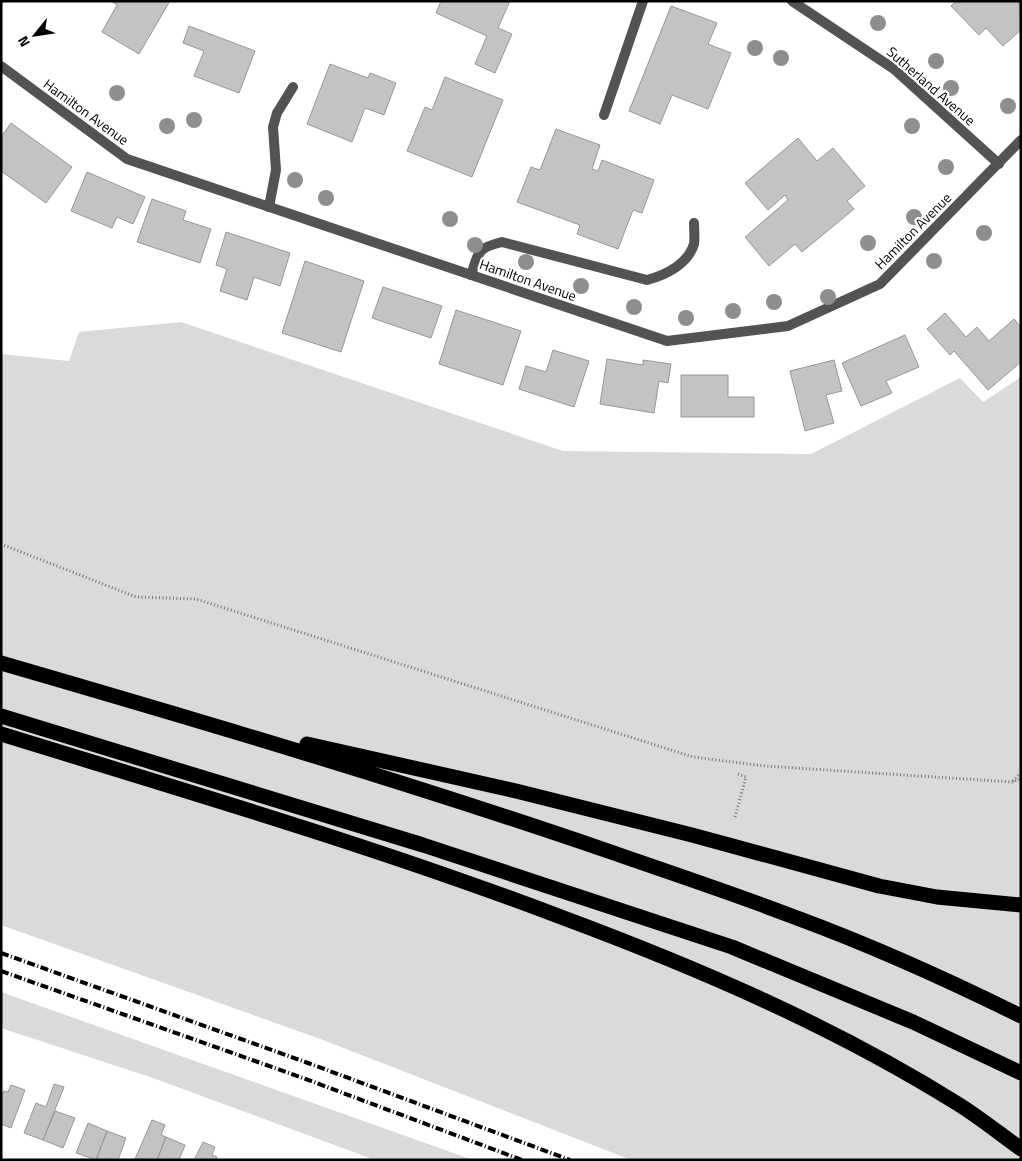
<svg xmlns="http://www.w3.org/2000/svg" width="1022" height="1161" viewBox="0 0 1022 1161" font-family="'Titillium Web',sans-serif">
<style>
.green{fill:#dadada}
.building{fill:#c3c3c3;stroke:#979797}
.lines{fill:none;stroke-linecap:round;stroke-linejoin:round}
.motorway-casing{stroke:#dbdbdb;stroke-width:16}
.path{stroke:#757575;stroke-width:3;stroke-dasharray:1 2.5;stroke-linecap:butt}
.service{stroke:#535353;stroke-width:10}
.minor{stroke:#535353;stroke-width:10}
.motorway{stroke:#000;stroke-width:15}
.rail{stroke:#000;stroke-width:4;stroke-dasharray:8 2.5 1 2.5;stroke-linecap:butt}
.tree{fill:#8e8e8e}
.labels{text-anchor:middle;stroke-width:4.5;stroke-linejoin:round;paint-order:stroke}
.street-label{font-size:14px;fill:#000;stroke:#fff}
</style>
<rect width="100%" height="100%" fill="#fff"/>
<path class="green" d="M181 322 563 451 811 454 960 378 983 402 1021 377V1160H631L323 1040 1 925V354L69 361 79 332Z
M1 992 473 1160H375L153 1078 1 1028Z"/>
<path class="building" d="M111 1H170L139 54 102 32 117 5Z
M441 1H510L498 28 512 34 495 73 475 64 487 36 436 13Z
M956 1H1019L1021 30 1003 46 986 28 979 35 951 6Z
M671 6 717 23 708 44 731 53 708 109 672 95 660 124 629 111Z
M189 26 255 51 239 93 194 76 204 51 183 43Z
M330 64 368 78 370 73 396 83 384 115 365 108 352 142 307 124Z
M445 77 503 100 472 177 407 151 425 107 432 110Z
M11 123 72 167 46 203 1 171V137Z
M556 129 600 145 592 169 598 171 602 160 654 180 642 213 633 210 618 249 577 234 580 225 517 202 531 167 540 170Z
M798 138 817 161 833 148 865 186 847 201 854 209 802 252 795 244 769 266 745 237 788 200 785 195 768 210 745 183Z
M87 172 145 197 133 224 117 217 112 228 71 211Z
M152 199 186 211 183 220 211 229 200 263 137 242Z
M226 232 290 253 280 286 254 277 247 300 220 291 227 269 216 265Z
M305 261 364 281 341 352 282 333Z
M383 287 442 306 431 338 372 318Z
M456 310 521 331 503 385 439 364Z
M945 313 966 337 977 327 989 341 1014 319 1021 327V362L988 390 954 351 950 355 927 329Z
M905 335 919 367 886 381 892 393 861 406 842 363Z
M553 350 589 361 574 407 519 389 526 366 546 372Z
M607 359 643 365V360L671 364 668 383 659 381 654 413 600 404Z
M834 360 842 391 826 395 834 423 805 431 790 371Z
M681 375H728V397H754V417H681Z
M54 1084 64 1087 43 1140 24 1133 36 1103 46 1107Z
M11 1085 25 1090 11 1128 1 1124V1097L4 1091 8 1092Z
M55 1111 75 1118 63 1148 43 1140Z
M152 1120 165 1125 161 1135 166 1137 157 1160 135 1159Z
M88 1123 107 1131 96 1160 76 1153Z
M107 1131 126 1138 118 1160H96Z
M166 1137 185 1145 179 1160H157Z
M203 1142 215 1147 212 1155 217 1157 216 1160H194Z"/>
<g class="lines">
<defs>
<path id="motorway" d="M1 663C204 722 407 782 608 851 671 873 735 894 797 918 873 946 948 980 1021 1016
M1 716 423 845 732 947 913 1022 1021 1073
M1 734C189 792 377 847 561 917 698 968 833 1026 958 1104 979 1117 1000 1134 1021 1149
M307 744 516 791 692 835 879 886 937 897 1021 905"/>
</defs>
<use href="#motorway" class="motorway-casing"/>
<path class="path" d="M1 544 136 597 196 599 693 757 765 766 1012 782 1021 779
M1013 781 1021 772
M735 817 746 777 738 774"/>
<path class="service" d="M604 115 643 1
M269 207 276 170 273 127 277 113 293 87
M471 275C479 252 477 248 502 242L647 280C666 275 688 264 694 244 695 238 694 229 694 223"/>
<path class="minor" d="M792 1 894 69 999 164
M1 66 127 159 667 341 788 326 880 284 1021 140"/>
<use href="#motorway" class="motorway"/>
<path class="rail" d="M1 953 308 1063 570 1160
M1 971 303 1078 522 1160"/>
</g>
<g class="tree">
<circle cx="878" cy="23" r="8"/>
<circle cx="755" cy="48" r="8"/>
<circle cx="781" cy="58" r="8"/>
<circle cx="936" cy="61" r="8"/>
<circle cx="951" cy="88" r="8"/>
<circle cx="117" cy="93" r="8"/>
<circle cx="1008" cy="106" r="8"/>
<circle cx="194" cy="120" r="8"/>
<circle cx="167" cy="126" r="8"/>
<circle cx="912" cy="126" r="8"/>
<circle cx="946" cy="167" r="8"/>
<circle cx="295" cy="180" r="8"/>
<circle cx="326" cy="198" r="8"/>
<circle cx="914" cy="217" r="8"/>
<circle cx="450" cy="219" r="8"/>
<circle cx="984" cy="233" r="8"/>
<circle cx="868" cy="243" r="8"/>
<circle cx="475" cy="245" r="8"/>
<circle cx="934" cy="261" r="8"/>
<circle cx="526" cy="262" r="8"/>
<circle cx="581" cy="286" r="8"/>
<circle cx="828" cy="297" r="8"/>
<circle cx="774" cy="302" r="8"/>
<circle cx="634" cy="307" r="8"/>
<circle cx="733" cy="311" r="8"/>
<circle cx="686" cy="318" r="8"/>
</g>
<g class="labels">
<g class="street-label">
<text transform="translate(931 86) rotate(41)" y="5">Sutherland Avenue</text>
<text transform="translate(86 112) rotate(36)" y="5">Hamilton Avenue</text>
<text transform="translate(913 231) rotate(-45)" y="5">Hamilton Avenue</text>
<text transform="translate(528 280) rotate(19)" y="5">Hamilton Avenue</text>
</g>
</g>
<rect width="1022" height="1161" fill="none" stroke="#000000" stroke-width="5"/>
<g transform="translate(35 35) rotate(240)" stroke="#ffffff" stroke-width="4" paint-order="stroke">
<path d="M0-4L9 19L0 12L-9 19Z" fill="#000000"/>
<text y="-8" font-size="14" font-weight="bold" text-anchor="middle" fill="#000000">N</text>
</g>
</svg>
